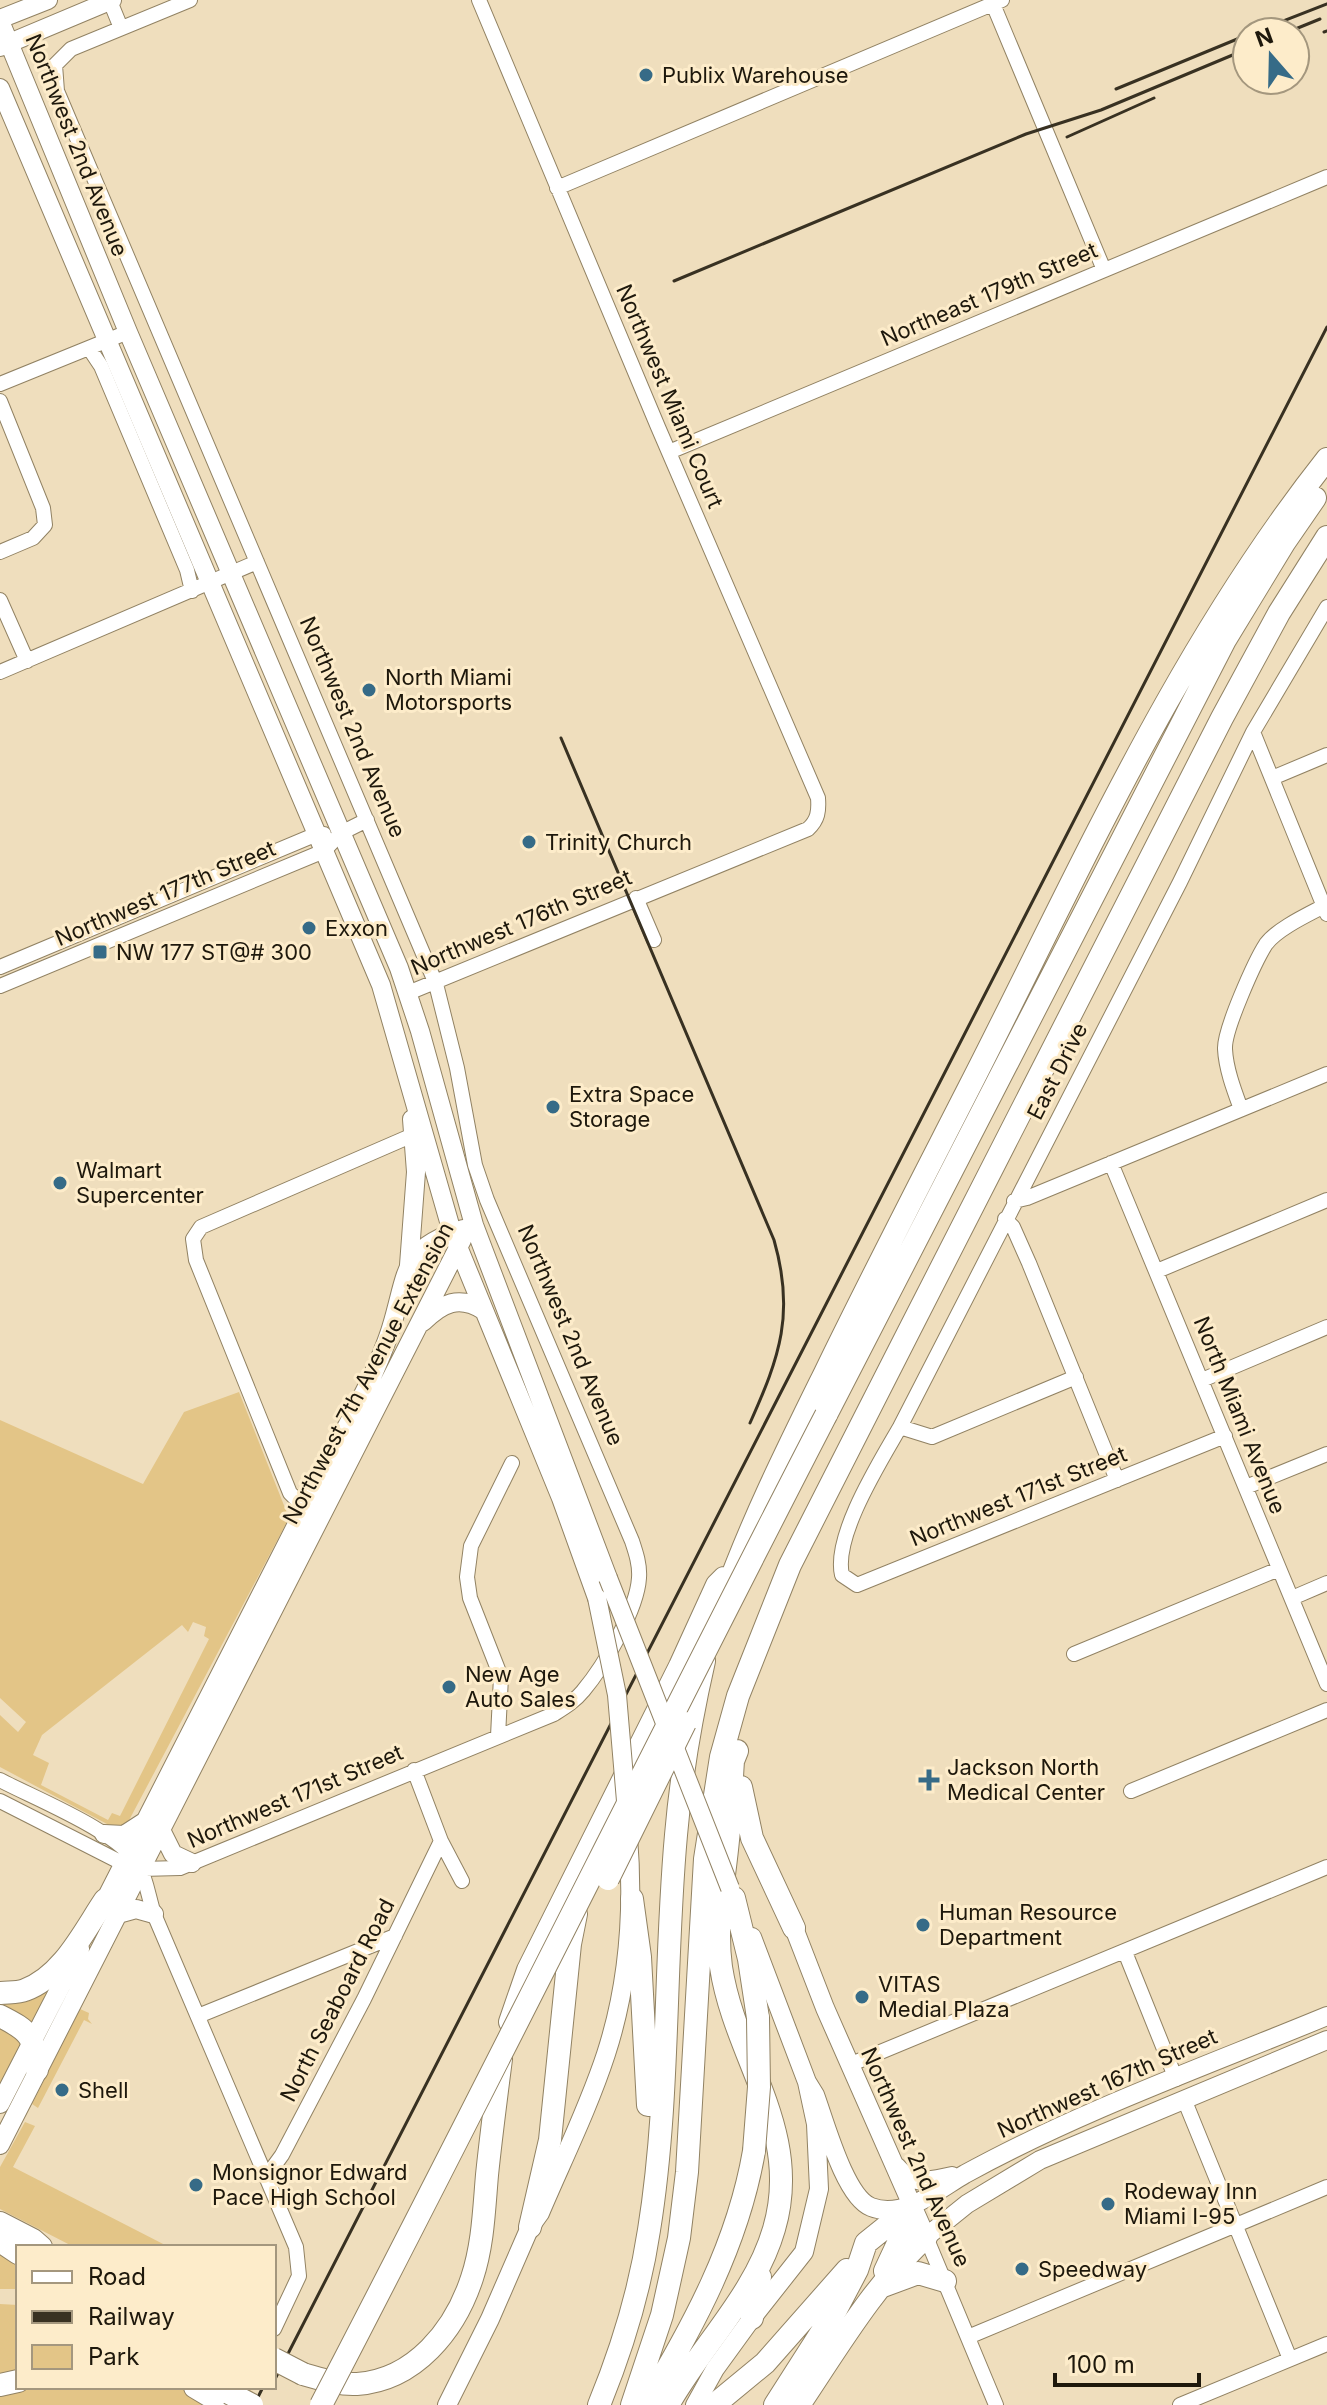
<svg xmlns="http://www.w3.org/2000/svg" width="1327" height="2405" viewBox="0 0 1327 2405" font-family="Inter,sans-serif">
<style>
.green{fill:#e3c587;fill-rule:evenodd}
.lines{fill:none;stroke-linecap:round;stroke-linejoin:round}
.minor-casing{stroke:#918263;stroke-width:16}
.major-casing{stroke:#918263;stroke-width:20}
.highway-casing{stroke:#918263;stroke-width:24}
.minor{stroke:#fff;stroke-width:14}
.major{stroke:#fff;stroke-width:18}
.highway{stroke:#fff;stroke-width:22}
.rail{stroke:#383122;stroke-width:3}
.major-bridge-casing{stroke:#918263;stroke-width:20;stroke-linecap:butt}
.highway-bridge-casing{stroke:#918263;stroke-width:24;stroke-linecap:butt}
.major-bridge{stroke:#fff;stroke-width:18}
.highway-bridge{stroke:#fff;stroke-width:22}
.poi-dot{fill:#366b87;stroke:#fdecca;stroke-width:3}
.labels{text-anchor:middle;stroke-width:6;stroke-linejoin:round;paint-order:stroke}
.poi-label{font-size:22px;fill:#1e180c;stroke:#fdecca;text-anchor:start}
.street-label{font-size:22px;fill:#1e180c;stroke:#fdecca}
</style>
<rect width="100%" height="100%" fill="#efdebd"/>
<path class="green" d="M239 1392 289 1518 126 1826 106 1827 107 1824 0 1767V1715L18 1732 26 1722 0 1698V1420L143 1484 184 1412ZM193 1622 206 1627 204 1636 209 1639 120 1816 112 1813 108 1820 41 1785 49 1763 33 1755 42 1735 182 1625 188 1632Z
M53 1987 32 2025 0 2009V1997Z
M80 2009 89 2013 88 2019 92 2024 84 2020 38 2108 32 2104Z
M0 2024 24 2037 0 2092Z
M25 2122 35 2126 13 2167 169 2247H74L0 2209V2167Z
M0 2250 18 2259V2289H0Z
M0 2304 18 2305V2387H246L253 2392 245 2405H0Z"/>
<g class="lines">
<defs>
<path id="minor" d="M110 1 121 28
M993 4 1104 270
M557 188 1002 0
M89 348 101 366 187 570 192 591
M0 384 128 332
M0 401 43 508 45 525 33 538 0 552
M669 452 1327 177
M0 600 27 661
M0 672 257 562
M1253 732 1327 914
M1272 778 1327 755
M636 898 654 940
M0 967 317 834H324
M0 986 324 851 341 833 367 820
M408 993 808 829C818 820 819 811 818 798L658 427 479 0
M1241 1109C1234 1090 1226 1069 1225 1049 1224 1030 1255 961 1266 944 1277 929 1307 915 1324 906
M1111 1163 1327 1684
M1014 1201 1027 1198 1327 1074
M1005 1219 1013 1227 1029 1263 1117 1480
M1157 1271 1327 1200
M1202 1380 1327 1327
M900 1427 932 1437 1076 1377
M1225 1436 857 1585 842 1575C833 1536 880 1462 900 1427L1180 882 1253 732 1327 607
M1246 1487 1327 1454
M312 1515 290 1493 196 1260 193 1239 201 1227 413 1135
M1292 1598 1327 1583
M1074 1654 1279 1569
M498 1736 501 1677 470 1598 467 1577 471 1546 512 1463
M414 1770 441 1841 462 1881
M0 1780C36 1799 120 1832 139 1866 146 1878 149 1899 154 1914L296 2247 299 2276 274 2329
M1131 1791 1327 1710
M0 1801 124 1864 141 1869 180 1868 554 1714C565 1707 575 1701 583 1691 604 1666 637 1610 639 1578 640 1565 636 1553 632 1541L487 1200 475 1165 457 1068 436 984 57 91 55 65 71 49 190 0
M1125 1952 1176 2079
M198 2016 395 1936
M849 2065 1327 1867
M1184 2099 1290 2359
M266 2177 282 2155 364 1999 441 1841
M926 2237 996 2405
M968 2337 1327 2187
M1180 2405 1327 2344"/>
<path id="major" d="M0 19 48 0
M0 21 128 332 399 968 420 1031 474 1225 608 1578
M0 47 112 0
M0 88 381 985 452 1232 561 1498 597 1598
M409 1265 416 1172 412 1119
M423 1322C442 1303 459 1295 483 1310
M161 1830 173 1854 192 1863
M104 1834 124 1835 144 1822
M99 1912 372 1377C379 1360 387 1343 392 1325 408 1271 402 1248 463 1229
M118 1914 136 1909 154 1914
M794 1928 825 2008 926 2237
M807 2082 815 2095C825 2122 845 2197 871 2207 904 2220 939 2189 965 2174 1080 2111 1206 2066 1327 2016
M0 2104 80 1949
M0 2145 462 1240
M896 2166C914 2187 927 2181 952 2176
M926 2237 967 2204 1040 2160 1327 2040
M447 2405 490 2319 530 2227 540 2213C562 2161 588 2109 606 2054 629 1983 634 1910 628 1836
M695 2405 715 2369 752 2318 804 2252 819 2189 816 2124 807 2082 752 1937"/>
<path id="highway" d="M826 1415 1225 640 1284 543 1315 498
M724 1598C752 1520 789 1446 825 1373 873 1274 924 1176 974 1078 1082 866 1179 646 1327 459
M741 1787 752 1838 794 1928
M734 1898 749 1959 758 2018
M632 1899 640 1957 648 2105
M0 1993C8 1992 18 1993 25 1990 63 1976 84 1931 105 1900
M0 2016C30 2031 34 2036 37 2070
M510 2022 528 1970 680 1666 717 1585 724 1578
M0 2223 33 2240 41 2247
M530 2227 550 2140 570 1944 576 1914
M0 2241 18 2253
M885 2271 907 2224 911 2207
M883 2286 918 2273 945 2281
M752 2318 760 2277
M303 2374C321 2379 338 2385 357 2384 415 2380 455 2330 472 2278 483 2245 484 2210 487 2175 491 2136 496 2098 501 2059
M0 2385 18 2381
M195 2387 225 2405
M599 2405C622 2349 640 2290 649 2230 670 2100 664 1966 676 1835 681 1776 691 1718 704 1661
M632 2405 662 2315 679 2238 687 2172 705 1859 721 1757 738 1696 790 1565 908 1333 1222 718 1279 613 1327 537
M646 2405C694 2325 738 2244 754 2151
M668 2405C701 2346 755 2295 774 2229 803 2131 735 2059 721 1967 715 1923 724 1883 728 1840 731 1814 731 1787 733 1761L737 1751
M714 2405 765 2363 847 2270
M775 2405 837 2308 857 2270 866 2243 912 2206
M799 2405C838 2347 874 2285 926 2237"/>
</defs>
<use href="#minor" class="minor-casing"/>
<use href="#major" class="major-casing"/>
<use href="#highway" class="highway-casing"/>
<use href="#minor" class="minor"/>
<use href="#major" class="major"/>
<use href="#highway" class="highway"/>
<path class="rail" d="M1255 32 1327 4
M1288 32 1320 19
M1324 32 1327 31
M1116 89 1247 35
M1067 137 1154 98
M674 281 1026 134 1101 110 1247 49
M561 738 774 1240C795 1313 780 1356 750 1423
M274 2381 1327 327
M254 2405 263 2387"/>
<defs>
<path id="major-bridge" d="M608 1578 730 1888
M597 1598 617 1695 626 1801"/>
<path id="highway-bridge" d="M608 1879 685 1723
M754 2151 759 2087 758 2018
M274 2359 303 2374
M229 2393 252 2405
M321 2405C492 2077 656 1744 826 1415"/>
</defs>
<use href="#major-bridge" class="major-bridge-casing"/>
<use href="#highway-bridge" class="highway-bridge-casing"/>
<use href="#major-bridge" class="major-bridge"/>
<use href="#highway-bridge" class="highway-bridge"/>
</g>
<g class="poi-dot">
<circle cx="646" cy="75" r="8"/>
<circle cx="369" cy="690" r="8"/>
<circle cx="529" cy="842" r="8"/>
<circle cx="309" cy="928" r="8"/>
<rect x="92" y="944" width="16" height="16" rx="4"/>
<circle cx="553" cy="1107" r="8"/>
<circle cx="60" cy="1183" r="8"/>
<circle cx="449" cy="1687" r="8"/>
<path d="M925 1768h8v8h8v8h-8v8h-8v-8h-8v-8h8z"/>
<circle cx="923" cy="1925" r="8"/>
<circle cx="862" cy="1997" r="8"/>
<circle cx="62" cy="2090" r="8"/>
<circle cx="196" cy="2185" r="8"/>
<circle cx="1108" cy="2204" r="8"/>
<circle cx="1022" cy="2269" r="8"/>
</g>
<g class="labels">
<g class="poi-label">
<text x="662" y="83">Publix Warehouse</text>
<text x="385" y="685">North Miami<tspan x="385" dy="25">Motorsports</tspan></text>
<text x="545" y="850">Trinity Church</text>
<text x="325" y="936">Exxon</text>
<text x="116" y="960">NW 177 ST@# 300</text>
<text x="569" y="1102">Extra Space<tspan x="569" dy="25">Storage</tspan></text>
<text x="76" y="1178">Walmart<tspan x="76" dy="25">Supercenter</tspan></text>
<text x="465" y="1682">New Age<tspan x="465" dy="25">Auto Sales</tspan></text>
<text x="947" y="1775">Jackson North<tspan x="947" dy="25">Medical Center</tspan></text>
<text x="939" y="1920">Human Resource<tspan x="939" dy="25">Department</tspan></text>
<text x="878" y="1992">VITAS<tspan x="878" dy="25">Medial Plaza</tspan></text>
<text x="78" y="2098">Shell</text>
<text x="212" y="2180">Monsignor Edward<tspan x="212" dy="25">Pace High School</tspan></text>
<text x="1124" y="2199">Rodeway Inn<tspan x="1124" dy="25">Miami I-95</tspan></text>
<text x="1038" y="2277">Speedway</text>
</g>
<g class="street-label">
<text transform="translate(77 145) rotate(68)" y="8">Northwest 2nd Avenue</text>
<text transform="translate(989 294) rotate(-23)" y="8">Northeast 179th Street</text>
<text transform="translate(670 396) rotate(67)" y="8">Northwest Miami Court</text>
<text transform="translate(353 727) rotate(67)" y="8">Northwest 2nd Avenue</text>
<text transform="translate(165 893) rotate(-23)" y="8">Northwest 177th Street</text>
<text transform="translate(521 922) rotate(-23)" y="8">Northwest 176th Street</text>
<text transform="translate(1057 1071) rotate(-63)" y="8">East Drive</text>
<text transform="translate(571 1335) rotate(67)" y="8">Northwest 2nd Avenue</text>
<text transform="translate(368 1373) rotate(-62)" y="8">Northwest 7th Avenue Extension</text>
<text transform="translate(1240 1415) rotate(68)" y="8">North Miami Avenue</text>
<text transform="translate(1018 1496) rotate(-22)" y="8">Northwest 171st Street</text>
<text transform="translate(295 1796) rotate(-23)" y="8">Northwest 171st Street</text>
<text transform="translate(337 2000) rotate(-63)" y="8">North Seaboard Road</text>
<text transform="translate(1107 2083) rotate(-24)" y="8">Northwest 167th Street</text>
<text transform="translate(916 2157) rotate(66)" y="8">Northwest 2nd Avenue</text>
</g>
</g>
<rect x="16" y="2245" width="260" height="144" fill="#fdecca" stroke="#a4977e" stroke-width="2"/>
<rect x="32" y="2271" width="40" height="12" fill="#ffffff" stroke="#a4977e" stroke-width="2"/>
<text x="88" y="2285" font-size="24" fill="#1e180c">Road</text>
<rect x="32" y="2311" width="40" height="12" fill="#383122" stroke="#a4977e" stroke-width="2"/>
<text x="88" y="2325" font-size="24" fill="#1e180c">Railway</text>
<rect x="32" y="2345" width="40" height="24" fill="#e3c587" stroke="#a4977e" stroke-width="2"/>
<text x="88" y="2365" font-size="24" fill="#1e180c">Park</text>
<g transform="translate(1271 56) rotate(340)"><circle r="38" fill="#fdecca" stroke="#a4977e" stroke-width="2"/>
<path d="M0-6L14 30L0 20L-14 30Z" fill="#366b87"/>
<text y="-12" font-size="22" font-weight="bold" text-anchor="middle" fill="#1e180c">N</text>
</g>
<path d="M1055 2373v12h144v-12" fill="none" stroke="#1e180c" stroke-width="4"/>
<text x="1067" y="2373" font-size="24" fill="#1e180c" stroke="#fdecca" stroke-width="6" paint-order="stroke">100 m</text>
</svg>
